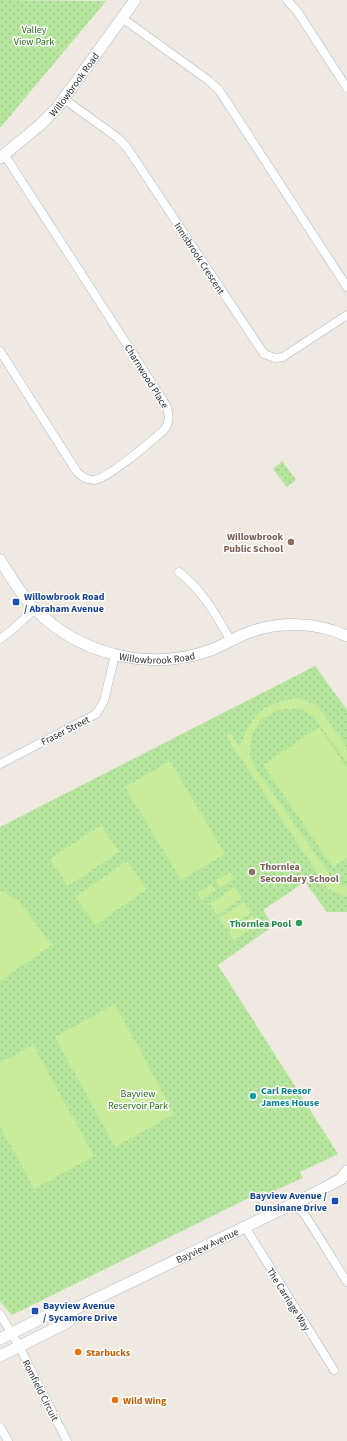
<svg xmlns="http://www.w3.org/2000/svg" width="347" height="1441" viewBox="0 0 347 1441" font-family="'Source Sans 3',sans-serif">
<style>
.park{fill:url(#park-dots)}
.pitch{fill:#c9ec9a}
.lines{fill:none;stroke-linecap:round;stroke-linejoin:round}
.street-casing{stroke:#b4b7c1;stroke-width:9}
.secondary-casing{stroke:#b4b7c1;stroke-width:12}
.street{stroke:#fff;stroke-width:8}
.secondary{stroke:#fff;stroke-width:11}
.education-dot{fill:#8d6e63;stroke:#fff;stroke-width:1.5}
.transit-dot{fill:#1a4fb4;stroke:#fff;stroke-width:1.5}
.leisure-dot{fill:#2e9e5b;stroke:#fff;stroke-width:1.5}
.culture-dot{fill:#0f9aa8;stroke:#fff;stroke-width:1.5}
.food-dot{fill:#e8710a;stroke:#fff;stroke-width:1.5}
.labels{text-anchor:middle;stroke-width:3;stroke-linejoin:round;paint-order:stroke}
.park-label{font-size:10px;fill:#2c6e1b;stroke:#fff}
.street-label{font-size:10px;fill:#2e2e2e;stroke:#fff}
.education-label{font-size:10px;font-weight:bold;fill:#785e54;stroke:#fff;text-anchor:end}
.transit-label{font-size:10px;font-weight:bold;fill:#164399;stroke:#fff;text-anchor:start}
.leisure-label{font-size:10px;font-weight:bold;fill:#27864d;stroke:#fff;text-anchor:end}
.culture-label{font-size:10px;font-weight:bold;fill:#0d838f;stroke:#fff;text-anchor:start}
.food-label{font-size:10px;font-weight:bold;fill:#c56008;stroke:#fff;text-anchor:start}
</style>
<defs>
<pattern id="park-dots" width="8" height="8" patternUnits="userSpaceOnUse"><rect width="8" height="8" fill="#b6e59e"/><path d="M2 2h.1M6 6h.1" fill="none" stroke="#9dc588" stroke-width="1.8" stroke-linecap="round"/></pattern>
</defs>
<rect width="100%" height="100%" fill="#efe9e1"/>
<path class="park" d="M0 0 106 1 0 128Z
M282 461 296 480 287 487 273 469Z
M315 666 347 710V912H327L305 882 263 910 273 926 218 965 338 1154 300 1172 303 1178 269 1193 263 1191 12 1315 0 1302V827Z"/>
<path class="pitch" d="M299 698 318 706 347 748V763L314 717 300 709H280L260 720 251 738 250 756 256 769 335 882 347 887V897L328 889 226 736 230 733 240 747C252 713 263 703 299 698Z
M319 727 347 768V858L333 867 263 765Z
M170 761 225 854 181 880 125 787Z
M101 825 119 852 68 886 50 859Z
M127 861 147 889 95 925 75 897Z
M230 872 234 878 220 888 216 881Z
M211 884 216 890 201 900 197 893Z
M234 887 242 898 217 915 210 904Z
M0 890 18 900 52 945 0 981Z
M244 902 251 913 226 929 219 918Z
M253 916 259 924 234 940 228 932Z
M115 1004 174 1114 115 1147 55 1037Z
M33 1045 94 1156 34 1189 0 1126V1063Z"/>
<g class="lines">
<defs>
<path id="street" d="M287 0 297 11 347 88
M122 18 208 80 219 90 347 287
M64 99 118 138 128 149 264 354 275 358 283 357 347 315
M0 351 77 472C82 477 87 480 94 480 108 479 150 442 163 431 170 423 170 415 166 405L4 154
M179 572C203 591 216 615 231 641
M0 639 12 630 35 609
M0 764 96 714 104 701 115 655
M294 1202 305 1215 347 1282
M245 1227 334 1370
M0 1314 19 1346 67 1441
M0 1427 8 1441"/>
<g id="secondary">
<path id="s1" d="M0 158 40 125 57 108 135 0"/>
<path id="s2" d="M0 560C11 577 21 595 35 609 80 655 150 672 211 650 224 645 236 637 250 632 281 621 317 622 347 636"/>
<path id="s3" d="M0 1339 60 1309 73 1310 311 1195 341 1179 347 1171"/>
<path d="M0 1356 68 1322 73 1310"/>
</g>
</defs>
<use href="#street" class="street-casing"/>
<use href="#secondary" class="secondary-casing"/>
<use href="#street" class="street"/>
<use href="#secondary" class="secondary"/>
</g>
<g class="education-dot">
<circle cx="291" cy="542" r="4"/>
<circle cx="252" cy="872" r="4"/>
</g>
<g class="transit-dot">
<rect x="12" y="598" width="8" height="8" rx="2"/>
<rect x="331" y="1197" width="8" height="8" rx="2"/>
<rect x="31" y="1307" width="8" height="8" rx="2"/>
</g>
<circle class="leisure-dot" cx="299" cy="923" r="4"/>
<circle class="culture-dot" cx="253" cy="1096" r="4"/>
<g class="food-dot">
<circle cx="78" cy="1352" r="4"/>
<circle cx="115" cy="1400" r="4"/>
</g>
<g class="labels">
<g class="park-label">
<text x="34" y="33">Valley<tspan x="34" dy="12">View Park</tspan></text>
<text x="138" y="1097">Bayview<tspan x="138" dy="12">Reservoir Park</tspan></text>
</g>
<g class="street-label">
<text dy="4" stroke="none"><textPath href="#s1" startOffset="105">Willowbrook Road</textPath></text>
<text transform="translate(200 258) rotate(57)" y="4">Innisbrook Crescent</text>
<text transform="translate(147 376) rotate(58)" y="4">Charnwood Place</text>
<text dy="4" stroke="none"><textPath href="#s2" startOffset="196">Willowbrook Road</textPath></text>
<text transform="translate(65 730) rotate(-27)" y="4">Fraser Street</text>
<text dy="4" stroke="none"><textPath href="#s3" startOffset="229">Bayview Avenue</textPath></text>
<text transform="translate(289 1299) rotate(58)" y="4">The Carriage Way</text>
<text transform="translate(41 1390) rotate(63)" y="4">Romfield Circuit</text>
</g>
<g class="education-label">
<text x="283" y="540">Willowbrook<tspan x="283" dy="12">Public School</tspan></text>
<text x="260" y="870" text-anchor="start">Thornlea<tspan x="260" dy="12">Secondary School</tspan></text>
</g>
<g class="transit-label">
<text x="24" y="600">Willowbrook Road<tspan x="24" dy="12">/ Abraham Avenue</tspan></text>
<text x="327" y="1199" text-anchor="end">Bayview Avenue /<tspan x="327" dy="12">Dunsinane Drive</tspan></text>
<text x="43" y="1309">Bayview Avenue<tspan x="43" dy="12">/ Sycamore Drive</tspan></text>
</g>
<g class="leisure-label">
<text x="291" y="927">Thornlea Pool</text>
</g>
<g class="culture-label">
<text x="261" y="1094">Carl Reesor<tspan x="261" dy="12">James House</tspan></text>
</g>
<g class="food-label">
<text x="86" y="1356">Starbucks</text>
<text x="123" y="1404">Wild Wing</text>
</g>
</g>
</svg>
